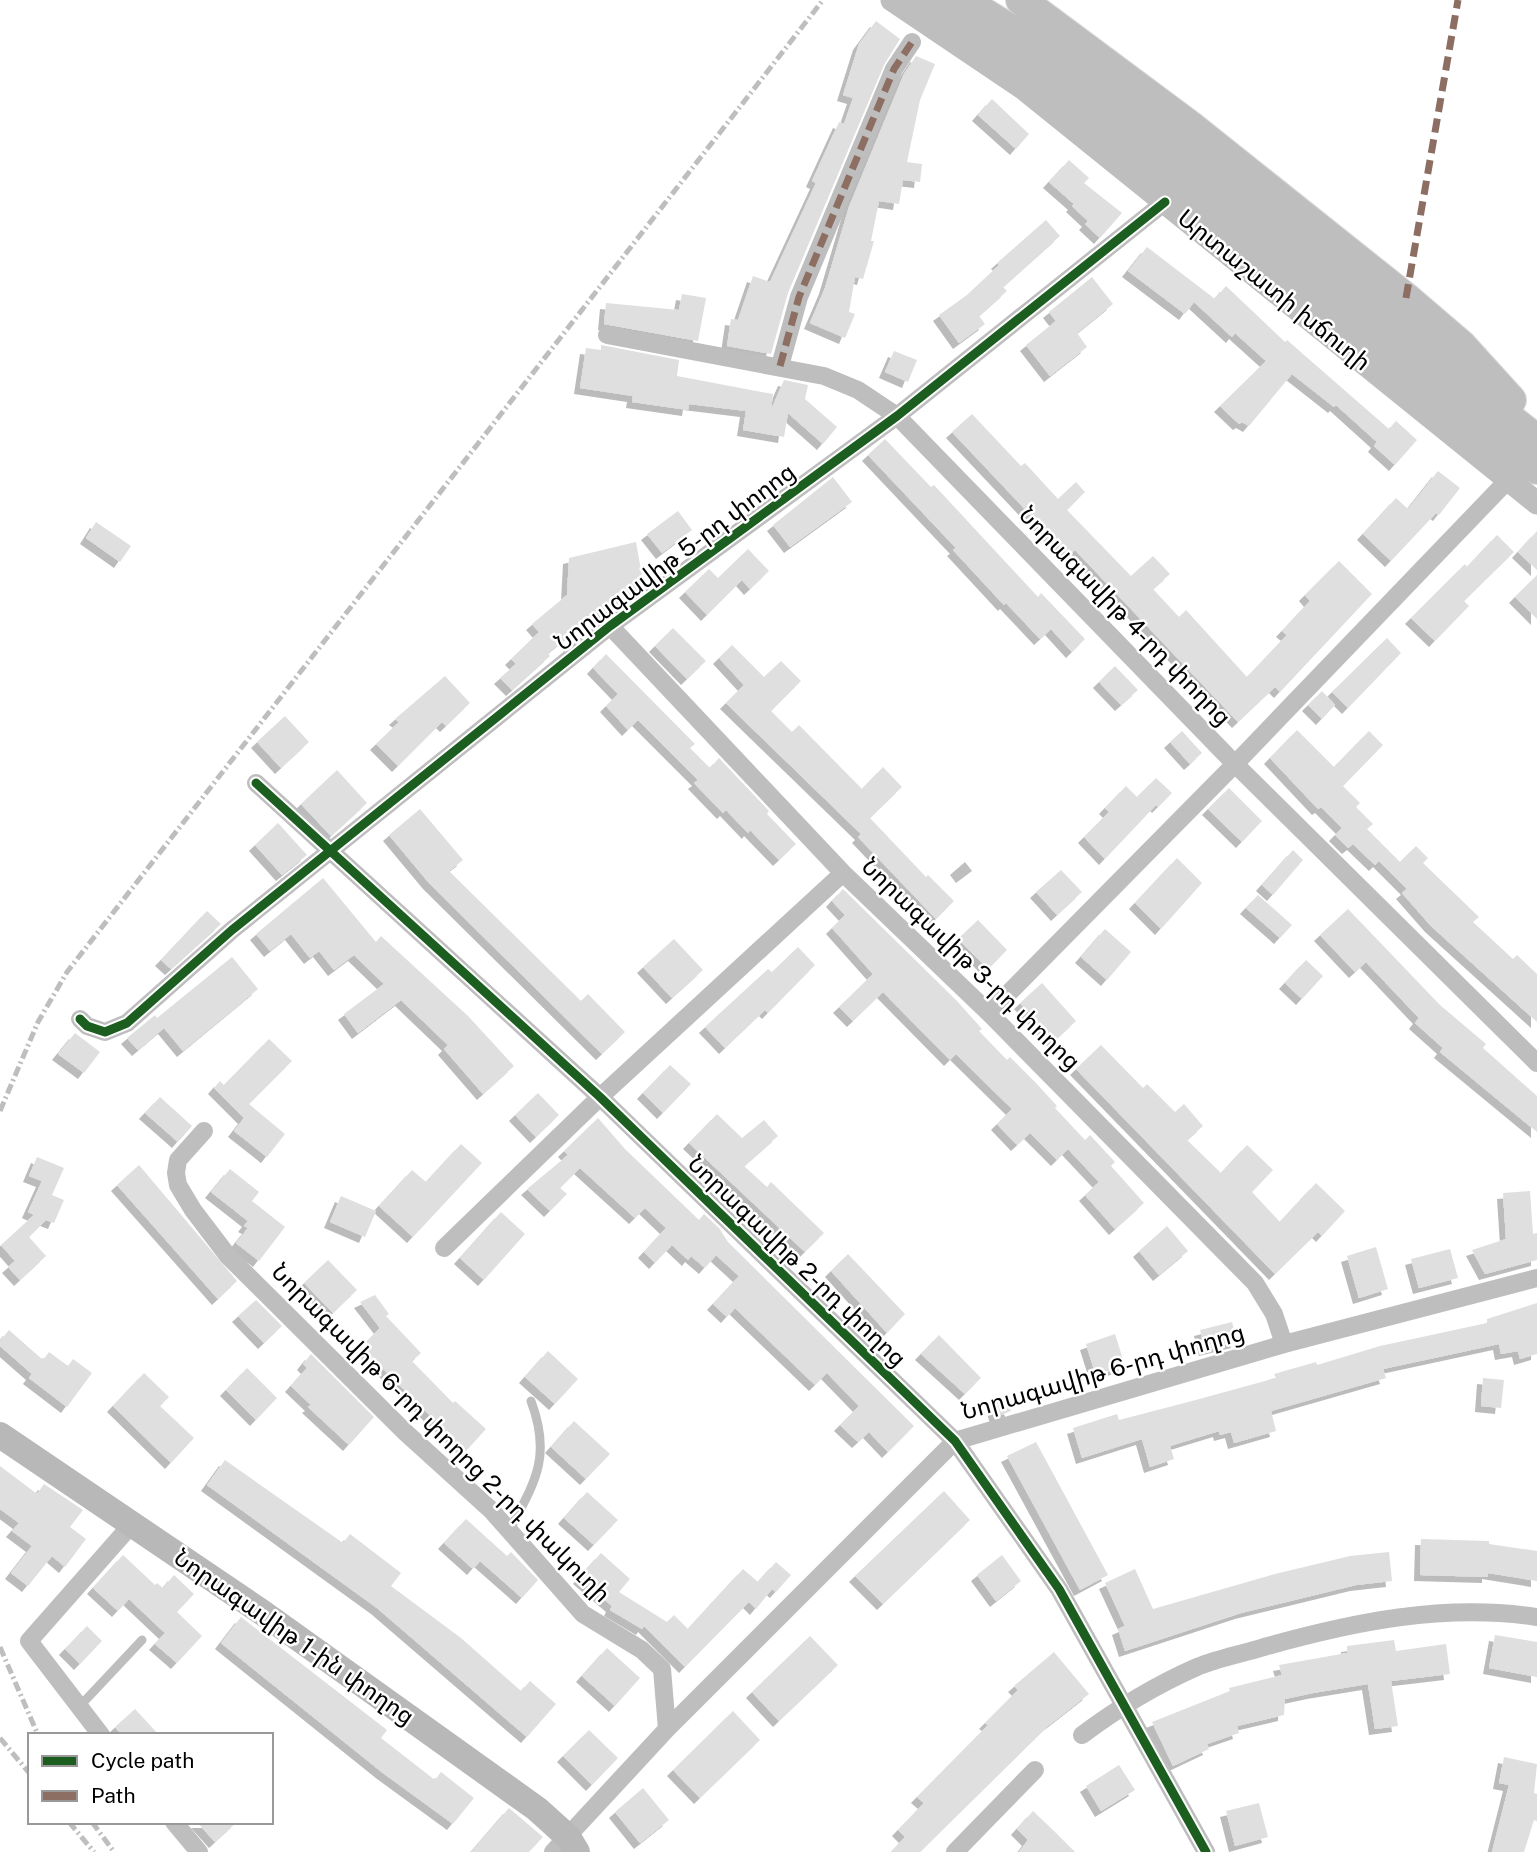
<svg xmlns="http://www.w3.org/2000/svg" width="1537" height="1852" viewBox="0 0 1537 1852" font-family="'Public Sans','Noto Sans Armenian',sans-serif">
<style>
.water{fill:#bebebe}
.building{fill:#dfdfdf;filter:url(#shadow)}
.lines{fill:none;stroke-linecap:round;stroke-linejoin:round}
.trunk-casing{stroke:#dbdbdb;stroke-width:32}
.service{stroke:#bebebe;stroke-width:9}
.minor{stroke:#bebebe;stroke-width:18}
.tertiary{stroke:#bebebe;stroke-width:23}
.secondary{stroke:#b8b8b8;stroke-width:26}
.trunk{stroke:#bebebe;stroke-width:30}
.rail{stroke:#bebebe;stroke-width:5;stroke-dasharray:10 3.5 2 3.5;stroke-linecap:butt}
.quiet{stroke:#8d6e63;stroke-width:7;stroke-dasharray:14 7;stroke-linecap:butt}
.cycleway-casing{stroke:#fff;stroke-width:13}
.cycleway{stroke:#1b5e20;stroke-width:9}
.labels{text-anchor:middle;stroke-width:5;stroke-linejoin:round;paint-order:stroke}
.street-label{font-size:24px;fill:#000;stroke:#fff}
</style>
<defs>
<filter id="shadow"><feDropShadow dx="-6" dy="6" stdDeviation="0" flood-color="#0004"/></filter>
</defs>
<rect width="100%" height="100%" fill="#fff"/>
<path class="water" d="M965 862 972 871 956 883 950 875Z"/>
<path class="building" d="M876 21 900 39 884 65 788 293 771 354 727 346 731 319 738 320 753 276 770 282 816 183 812 181 839 122 844 124 853 98 843 95 859 44Z
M916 56 935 64 920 100 907 162 922 164 920 182 903 180 899 204 879 201 871 241H874L863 279 855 277 849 312 855 314 845 338 810 323 825 288 849 207 904 74Z
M992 99 1029 134 1016 149 978 115Z
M1069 160 1089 178 1084 183 1122 213 1100 238 1085 224 1088 221 1072 206 1074 204 1049 182Z
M1046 220 1060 236 1003 287 1007 291 979 316 985 324 959 343 939 315 967 295 999 265 997 263Z
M1147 247 1215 299 1226 286 1285 342 1287 340 1389 429 1396 421 1417 440 1395 465 1374 446 1377 442 1336 405 1334 407 1292 374 1249 426 1242 422 1239 424 1220 406 1266 361 1235 333 1232 337 1194 302 1185 314 1128 271Z
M1092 277 1113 304 1077 333 1087 347 1050 376 1026 345 1056 321 1049 312Z
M682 294 706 298 698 341 604 324 606 303 679 310Z
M601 345 679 360 677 376 773 394 771 410 784 380 808 385 805 399 837 427 823 444 788 413 784 437 743 430 746 411 689 404 688 410 632 402 633 396 580 388 586 348 601 350Z
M894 351 917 360 908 382 885 372Z
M972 414 1021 466 1025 463 1058 499 1076 482 1085 492 1067 510 1131 576 1153 556 1170 574 1153 589 1179 617 1186 610 1247 677 1287 635 1282 631 1310 601 1305 595 1339 561 1372 594 1280 692 1275 687 1238 722 1075 550 1069 556 952 432Z
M885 439 931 487 934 485 1038 597 1041 593 1085 639 1072 652 1051 629 1040 639 1006 603 1004 605 953 550 956 548 868 455Z
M1438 471 1460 488 1439 515 1436 513 1391 561 1363 534 1396 498 1408 509Z
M833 477 852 502 790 547 773 525Z
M678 511 692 530 662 553 647 534Z
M96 522 131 546 120 562 86 538Z
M1537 531V570L1518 552Z
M1497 535 1514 552 1464 601 1469 606 1435 641 1411 618 1465 564 1467 567Z
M636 542 644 587 631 597 616 600 619 604 601 614 599 611 548 653 550 656 512 690 500 678 516 664 511 659 539 632 532 624 567 595 569 558Z
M748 549 769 571 750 589 742 580 707 615 685 592 709 569 718 578Z
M1537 575V619L1515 597Z
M673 628 706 661 687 679 655 646Z
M1387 638 1401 653 1348 708 1332 692Z
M732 645 764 677 781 661 801 681 771 711 792 732 799 725 862 789 883 767 902 787 870 818 926 877 928 875 954 901 936 919 858 837 861 834 726 703 744 685 719 658Z
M606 654 695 744 690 748 710 768 719 758 769 811 767 814 796 844 779 860 750 830 748 833 726 810 723 813 694 783 698 780 638 720 628 730 606 706 618 694 593 668Z
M1115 666 1138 690 1121 705 1099 682Z
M445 676 470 703 446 726 442 722 398 766 376 744 399 722 395 719Z
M1322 691 1335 705 1322 719 1308 705Z
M285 716 309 742 281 768 257 742Z
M1297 730 1334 767 1369 731 1383 745 1343 786 1360 803 1356 807 1373 824 1367 829 1400 862 1416 846 1428 858 1423 863 1479 917 1473 922 1513 959 1517 955 1537 974V1022L1431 926 1402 893 1407 889 1379 861 1375 865 1353 844 1348 848 1335 835 1342 828 1321 807 1318 809 1270 758Z
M1182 731 1202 753 1190 764 1170 742Z
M337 770 367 803 331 836 301 804Z
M1156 778 1172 793 1158 807 1156 805 1105 859 1084 837 1109 812 1105 808 1126 786 1137 797Z
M1229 788 1262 821 1242 842 1208 809Z
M420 809 463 860 449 871 581 1001 588 994 625 1032 602 1054 429 883 389 835Z
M278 823 307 855 282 875 255 845Z
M1293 850 1303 860 1273 895 1262 885Z
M1177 858 1202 883 1161 929 1135 903Z
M1061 870 1082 892 1057 915 1036 892Z
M323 878 376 942 381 936 468 1016 514 1066 483 1094 444 1049 448 1045 401 1000 358 1033 344 1014 384 984 354 955 334 970 319 951 310 958 291 934 270 951 256 934Z
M843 889 957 1001 982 1029 979 1031 1007 1060 1010 1057 1035 1082 1057 1106 1055 1108 1085 1140 1090 1135 1115 1162 1111 1166 1144 1203 1115 1229 1085 1195 1099 1182 1068 1149 1057 1160 1030 1133 1017 1145 997 1124 1012 1109 956 1054 950 1060 883 992 853 1021 839 1007 873 974 832 928 845 915 832 901Z
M1258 895 1292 925 1280 938 1246 908Z
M1348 909 1440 1005 1486 1044 1483 1048 1537 1096V1132L1440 1052 1443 1048 1415 1023 1419 1018 1366 962 1355 972 1320 935Z
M207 911 221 924 171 969 161 960Z
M978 920 1007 950 988 969 958 939Z
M1105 929 1131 952 1107 980 1081 957Z
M674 939 703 970 672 998 643 967Z
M798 947 815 965 768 1013 765 1010 725 1048 705 1027 768 969 772 972Z
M232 957 258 989 183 1051 164 1028 138 1050 127 1038 155 1015 157 1018Z
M1306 960 1323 976 1302 999 1285 983Z
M1042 983 1076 1021 1054 1041 1020 1003Z
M75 1033 100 1052 84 1073 58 1054Z
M269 1039 292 1061 249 1104 285 1134 267 1157 234 1131 244 1118 214 1088 220 1081 224 1085Z
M1101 1045 1143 1088 1147 1084 1175 1112 1184 1104 1203 1126 1187 1140 1221 1173 1247 1145 1273 1170 1252 1192 1280 1222 1316 1183 1345 1211 1322 1236 1318 1232 1275 1274 1076 1069Z
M670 1065 691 1084 663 1113 643 1093Z
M538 1093 559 1115 536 1137 515 1115Z
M160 1097 192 1126 178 1142 145 1113Z
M717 1114 742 1138 764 1120 778 1136 744 1166 767 1187 771 1182 824 1233 805 1252 689 1143Z
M598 1118 625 1149 699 1220 704 1214 719 1228 728 1242 914 1426 888 1452 869 1432 858 1442 840 1425 859 1406 827 1373 815 1385 735 1308 727 1317 713 1304 739 1276 716 1255 705 1268 691 1256 688 1260 672 1245 655 1263 644 1252 666 1228 645 1208 635 1218 580 1168 560 1188 567 1194 550 1211 527 1189 568 1155 564 1151Z
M461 1144 482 1163 413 1237 379 1206 412 1170 426 1182Z
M37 1157 64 1168 52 1195 64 1200 54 1223 46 1220 29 1237 46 1256 20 1280 8 1267 15 1261 1 1245 34 1215 28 1212 42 1181 29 1176Z
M139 1165 237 1281 218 1299 117 1185Z
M230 1169 259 1192 252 1201 285 1227 259 1261 236 1243 248 1228 244 1226 248 1221 211 1192Z
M1530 1191 1533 1234 1537 1233V1260L1485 1274 1472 1250 1506 1239 1503 1193Z
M341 1196 376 1211 365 1237 330 1222Z
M501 1212 525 1234 484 1280 460 1258Z
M1167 1226 1188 1251 1159 1275 1139 1251Z
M1376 1247 1388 1289 1359 1298 1347 1256Z
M1450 1249 1458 1278 1419 1288 1411 1259Z
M848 1254 905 1314 887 1333 831 1271Z
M328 1260 357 1290 333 1313 304 1283Z
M375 1295 389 1314 386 1316 421 1353 412 1361 453 1403 455 1401 486 1429 466 1451 361 1347 380 1328 360 1302Z
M256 1300 282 1326 264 1343 238 1316Z
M1537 1303V1354L1520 1359 1518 1351 1501 1354 1499 1344 1383 1369 1386 1378 1271 1411 1276 1431 1234 1443 1231 1432 1220 1435 1219 1431 1170 1446 1174 1459 1150 1467 1142 1439 1082 1458 1073 1428 1117 1414 1119 1420 1192 1401 1276 1378 1274 1374 1316 1362 1317 1365 1380 1346 1487 1323V1319Z
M1232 1322 1237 1342 1205 1350 1200 1330Z
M9 1330 43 1360 49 1352 68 1366 73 1359 92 1373 67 1407 29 1378 32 1374 0 1346V1341Z
M1115 1334 1125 1366 1096 1376 1086 1344Z
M939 1335 981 1378 965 1394 921 1354Z
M548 1351 578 1379 555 1404 525 1377Z
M311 1354 374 1417 349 1445 308 1407 311 1405 291 1386 307 1368 303 1364Z
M247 1368 277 1398 256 1420 226 1390Z
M144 1373 169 1397 160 1406 194 1438 171 1463 113 1406Z
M1483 1378 1504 1380 1501 1408 1481 1406Z
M1006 1397 1011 1411 996 1417 991 1402Z
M574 1421 610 1454 586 1479 551 1447Z
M1036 1442 1108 1575 1080 1590 1007 1456Z
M225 1460 343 1543 350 1534 401 1573 391 1586 461 1638 521 1691 530 1681 556 1704 527 1737 377 1608 207 1485Z
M0 1466 37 1494 44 1484 83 1510 70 1527 86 1539 65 1567 52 1556 28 1586 11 1573 32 1546 12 1531 19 1523 0 1509Z
M944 1491 970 1520 883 1604 855 1576Z
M587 1492 618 1520 594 1545 564 1518Z
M466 1519 507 1556 511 1552 538 1580 522 1598 480 1561 473 1569 444 1543Z
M1421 1539 1489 1541V1544L1537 1551V1581L1488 1573V1577L1420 1575Z
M1389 1552 1392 1581 1356 1585 1241 1613 1125 1651 1118 1629 1125 1626 1105 1583 1135 1569 1153 1609 1275 1574 1350 1556Z
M601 1553 630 1579 619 1592 667 1622 674 1615 688 1629 743 1569 758 1582 776 1562 791 1575 776 1592 772 1589 756 1609 749 1602 685 1667 644 1626 642 1629 610 1610 612 1606 579 1578Z
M123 1555 155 1585 157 1583 163 1588 174 1575 194 1594 177 1612 202 1636 177 1663 155 1644 165 1633 129 1599 118 1611 93 1588Z
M1002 1555 1021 1581 996 1601 977 1575Z
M241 1617 387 1730 381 1738 435 1780 441 1772 474 1798 453 1824 383 1773 221 1643Z
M87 1626 102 1641 80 1664 65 1649Z
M1495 1635 1537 1642V1677L1489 1668Z
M810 1636 838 1665 779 1721 752 1692Z
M1394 1640 1396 1651 1446 1644 1450 1674 1391 1681 1398 1726 1375 1729 1368 1684 1313 1693 1285 1699 1284 1715 1237 1726 1239 1733 1207 1744 1209 1749 1173 1766 1152 1722 1230 1691 1229 1688 1282 1675 1279 1665 1347 1653V1646Z
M607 1648 640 1678 615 1706 582 1676Z
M1054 1652 1089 1694 1048 1726 920 1852H891L905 1837 898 1830 924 1803 917 1797 988 1725 985 1723 1018 1690 1014 1686Z
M135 1709 159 1735H122L115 1727Z
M733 1711 760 1740 700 1798 673 1770Z
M589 1730 618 1758 592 1785 563 1756Z
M1504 1757 1537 1764 1534 1793 1537 1794V1821L1534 1820 1524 1852H1492L1509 1785 1499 1783Z
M1119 1765 1135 1790 1101 1811 1086 1786Z
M643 1788 669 1820 640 1843 615 1812Z
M1259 1803 1268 1837 1235 1846 1226 1811Z
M509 1808 543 1837 529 1852H471Z
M1033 1811 1054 1831 1075 1852H1019L1028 1840 1017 1829Z
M197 1822H237L215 1842Z"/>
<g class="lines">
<defs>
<path id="trunk" d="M923 0 1023 64 1114 130 1537 469
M963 0 1042 49 1130 116 1537 440
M1021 0 1189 125 1406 298 1462 346 1511 400"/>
</defs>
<use href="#trunk" class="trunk-casing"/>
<path class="service" d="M509 1531C535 1482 552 1457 531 1401
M79 1707 142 1640"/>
<path class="minor" d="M607 335 824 376 858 390 897 416 1235 764 1537 1063
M780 366 799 297 894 69 912 42
M610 626 843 873 989 1013 1255 1283 1274 1314 1284 1344
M256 783 600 1097 955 1441 1059 1589 1206 1852
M989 1013 1235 764 1508 480
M80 1019 87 1026 105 1032 127 1023 232 930 610 626 897 416 1165 202
M204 1131 178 1160 176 1173 178 1185 193 1210 228 1256 405 1432 491 1510 583 1614 642 1650 662 1669 667 1729
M444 1248 600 1097 843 873
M101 1735 29 1641 132 1524
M1082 1735C1118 1708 1156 1685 1197 1667 1218 1658 1242 1654 1264 1647 1353 1622 1444 1603 1537 1617
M174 1822 199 1852
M553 1852 667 1729 955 1441 1284 1344 1537 1278
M955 1852 1035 1770"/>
<path class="tertiary" d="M892 0 1024 89 1537 503"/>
<path class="secondary" d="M0 1435 263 1613 537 1809 568 1837 577 1852"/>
<use href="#trunk" class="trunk"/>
<path class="rail" d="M0 1111 38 1022 67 972 823 0
M0 1647 38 1735
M0 1738 30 1774
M69 1822 94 1852
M92 1822 114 1852"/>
<path class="quiet" d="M1406 298 1458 0
M780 366 799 297 894 69 912 42"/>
<defs>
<path id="cycleway" d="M256 783 600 1097 955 1441 1059 1589 1206 1852
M80 1019 87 1026 105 1032 127 1023 232 930 610 626 897 416 1165 202"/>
</defs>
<use href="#cycleway" class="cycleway-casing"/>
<use href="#cycleway" class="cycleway"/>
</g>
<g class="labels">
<g class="street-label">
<text transform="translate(1274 290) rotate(39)" y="8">Արտաշատի խճուղի</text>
<text transform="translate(675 557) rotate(-37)" y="8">Նորագավիթ 5-րդ փողոց</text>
<text transform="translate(1125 616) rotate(46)" y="8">Նորագավիթ 4-րդ փողոց</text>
<text transform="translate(971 964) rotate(44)" y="8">Նորագավիթ 3-րդ փողոց</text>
<text transform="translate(797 1261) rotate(44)" y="8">Նորագավիթ 2-րդ փողոց</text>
<text transform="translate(1103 1372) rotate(-16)" y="8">Նորագավիթ 6-րդ փողոց</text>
<text transform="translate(441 1433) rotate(45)" y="8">Նորագավիթ 6-րդ փողոց 2-րդ փակուղի</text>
<text transform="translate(294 1637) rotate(35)" y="8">Նորագավիթ 1-ին փողոց</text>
</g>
</g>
<rect x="28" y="1733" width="245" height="91" fill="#ffffff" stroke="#999999" stroke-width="2"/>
<rect x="42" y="1756" width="35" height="10" fill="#1b5e20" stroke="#999999" stroke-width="2"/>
<text x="91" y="1768" font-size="21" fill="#000000">Cycle path</text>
<rect x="42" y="1791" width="35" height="10" fill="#8d6e63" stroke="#999999" stroke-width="2"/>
<text x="91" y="1803" font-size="21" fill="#000000">Path</text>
</svg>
